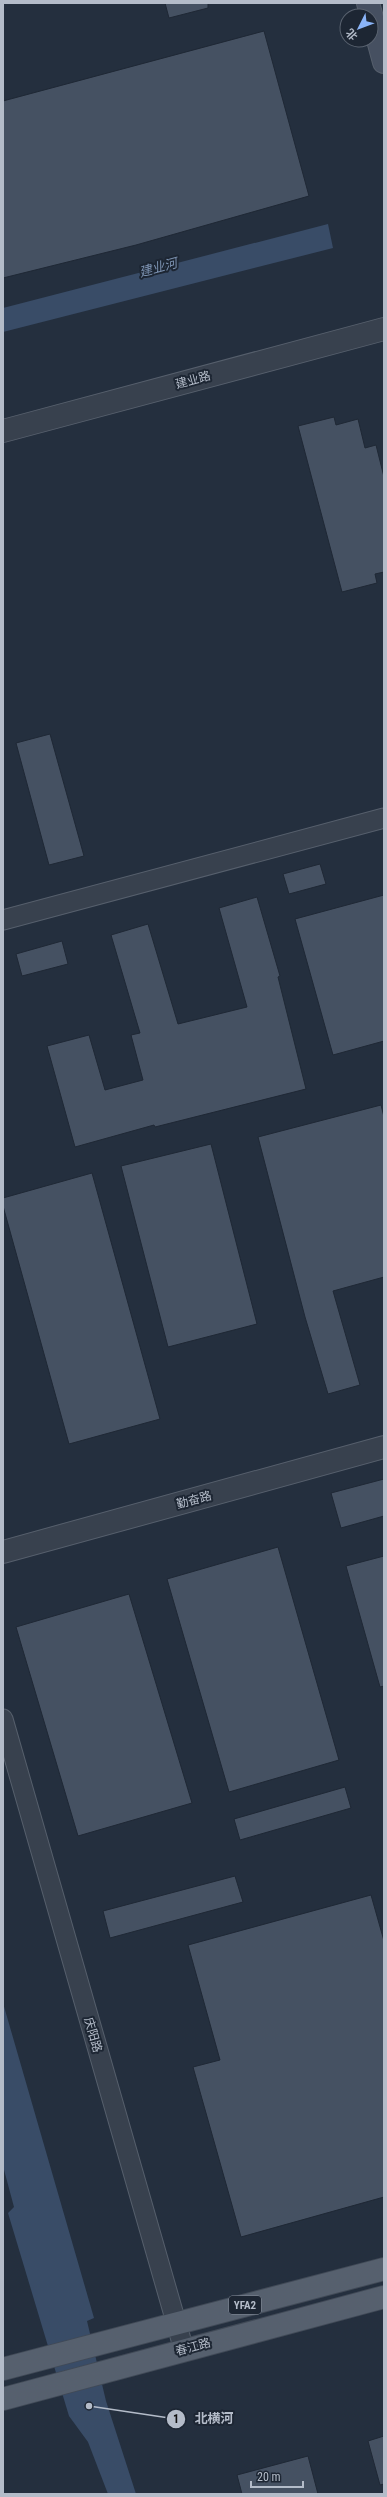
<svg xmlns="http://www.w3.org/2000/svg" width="387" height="2497" viewBox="0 0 387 2497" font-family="'Roboto Condensed','Noto Sans SC',sans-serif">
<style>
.water{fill:#394c67}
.building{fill:#455162;stroke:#1f2835}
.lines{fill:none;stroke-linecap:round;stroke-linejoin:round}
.minor-casing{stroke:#565f6c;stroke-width:21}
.tertiary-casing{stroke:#565f6c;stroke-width:24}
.secondary-casing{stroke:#565f6c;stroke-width:24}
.primary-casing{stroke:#414a57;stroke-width:24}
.minor{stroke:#38414e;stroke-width:19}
.tertiary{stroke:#38414e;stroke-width:22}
.secondary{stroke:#465061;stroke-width:22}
.primary{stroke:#56606e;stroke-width:22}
.labels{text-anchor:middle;stroke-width:4;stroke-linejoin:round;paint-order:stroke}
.shield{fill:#1d2633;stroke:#878f9c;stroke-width:1}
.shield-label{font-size:11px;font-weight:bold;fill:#b4bcc9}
.street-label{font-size:12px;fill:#b4bcc9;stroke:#1d2633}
.water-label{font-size:13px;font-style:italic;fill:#7c92b1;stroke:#1d2633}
.leader{fill:none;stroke:#b4bcc9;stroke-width:1.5}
.callout-dot{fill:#b4bcc9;stroke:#1d2633;stroke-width:1.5}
.mark-label{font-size:12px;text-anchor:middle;font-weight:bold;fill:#111}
.callout-label{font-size:13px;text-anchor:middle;font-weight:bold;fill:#b4bcc9;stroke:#1d2633;stroke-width:4;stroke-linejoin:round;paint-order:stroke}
</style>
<rect width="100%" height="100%" fill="#242f3e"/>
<path class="water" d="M328 224 333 248 3 332V308Z
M3 2003 94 2318 87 2321 106 2401 136 2494H108L88 2442 69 2416 8 2213 14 2207 3 2166Z"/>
<path class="building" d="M165 3H208V8L169 18Z
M264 31 309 196 136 245 3 278V101Z
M334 417 336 425 358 419 365 448 376 445 384 477V572L375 574 377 583 342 592 298 426Z
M50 734 84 856 49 865 16 743Z
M320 864 326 884 289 894 283 874Z
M384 895V1041L333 1055 295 919Z
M257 897 280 976 278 977 306 1089 155 1127 154 1125 75 1147 47 1046 89 1035 105 1090 143 1080 131 1035 140 1033 111 935 148 924 178 1024 247 1007 219 908Z
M62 941 68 964 22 976 16 954Z
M381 1105 384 1117V1277L333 1291 360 1385 328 1394 305 1317 258 1137Z
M211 1144 257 1324 168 1347 121 1166Z
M92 1173 160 1419 69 1444 3 1206V1198Z
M384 1479V1516L341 1528 331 1493Z
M278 1547 339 1760 229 1792 167 1579Z
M384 1556V1686L380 1687 346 1566Z
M129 1594 192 1803 78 1836 16 1627Z
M345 1787 351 1808 240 1840 234 1819Z
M235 1876 243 1902 110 1938 103 1911Z
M371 1895 384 1941V2197L241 2237 193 2067 220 2060 188 1945Z
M384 2436V2484L380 2485 368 2441Z
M308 2456 318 2494H242L237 2475Z"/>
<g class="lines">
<defs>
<path id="minor" d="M3 920 384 818
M3 1719 184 2350"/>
<path id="tertiary" d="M3 431 384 329
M3 1552 384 1447"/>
<path id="secondary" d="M368 3 384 62"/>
<path id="primary" d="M3 2369 384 2269
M3 2399 384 2297"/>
</defs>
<use href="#minor" class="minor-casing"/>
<use href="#tertiary" class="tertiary-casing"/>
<use href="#secondary" class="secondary-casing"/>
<use href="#primary" class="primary-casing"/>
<use href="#minor" class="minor"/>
<use href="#tertiary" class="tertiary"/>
<use href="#secondary" class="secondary"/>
<use href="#primary" class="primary"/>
</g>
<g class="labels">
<rect class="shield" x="229" y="2296" width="32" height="18" rx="3"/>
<g class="shield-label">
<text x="245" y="2309">YFA2</text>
</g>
<g class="street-label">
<text transform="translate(193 380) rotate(-15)" y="4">建业路</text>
<text transform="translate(194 1500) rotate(-15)" y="4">勤奋路</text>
<text transform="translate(93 2035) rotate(74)" y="4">庆阳路</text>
<text transform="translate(193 2347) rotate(-15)" y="4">春江路</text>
</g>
<g class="water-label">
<text transform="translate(158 267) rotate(-15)" y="5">建业河</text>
</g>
</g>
<path class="leader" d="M89 2406L176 2419"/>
<g class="callout-dot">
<circle cx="89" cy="2406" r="4"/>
<circle cx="176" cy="2419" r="10"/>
</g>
<g class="mark-label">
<text x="176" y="2423">1</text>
</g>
<g class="callout-label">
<text x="214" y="2423">北横河</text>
</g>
<rect width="387" height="2497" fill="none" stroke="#b4bcc9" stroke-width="8"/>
<g transform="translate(359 28) rotate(228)"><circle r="19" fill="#1d2633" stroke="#59626f"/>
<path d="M0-3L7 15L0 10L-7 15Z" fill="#8ab4f8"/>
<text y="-6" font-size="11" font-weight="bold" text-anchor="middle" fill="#b4bcc9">北</text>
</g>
<path d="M251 2481v6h52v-6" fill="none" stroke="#b4bcc9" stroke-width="2"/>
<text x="257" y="2481" font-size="12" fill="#b4bcc9" stroke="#1d2633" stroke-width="3" paint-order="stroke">20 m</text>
</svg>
